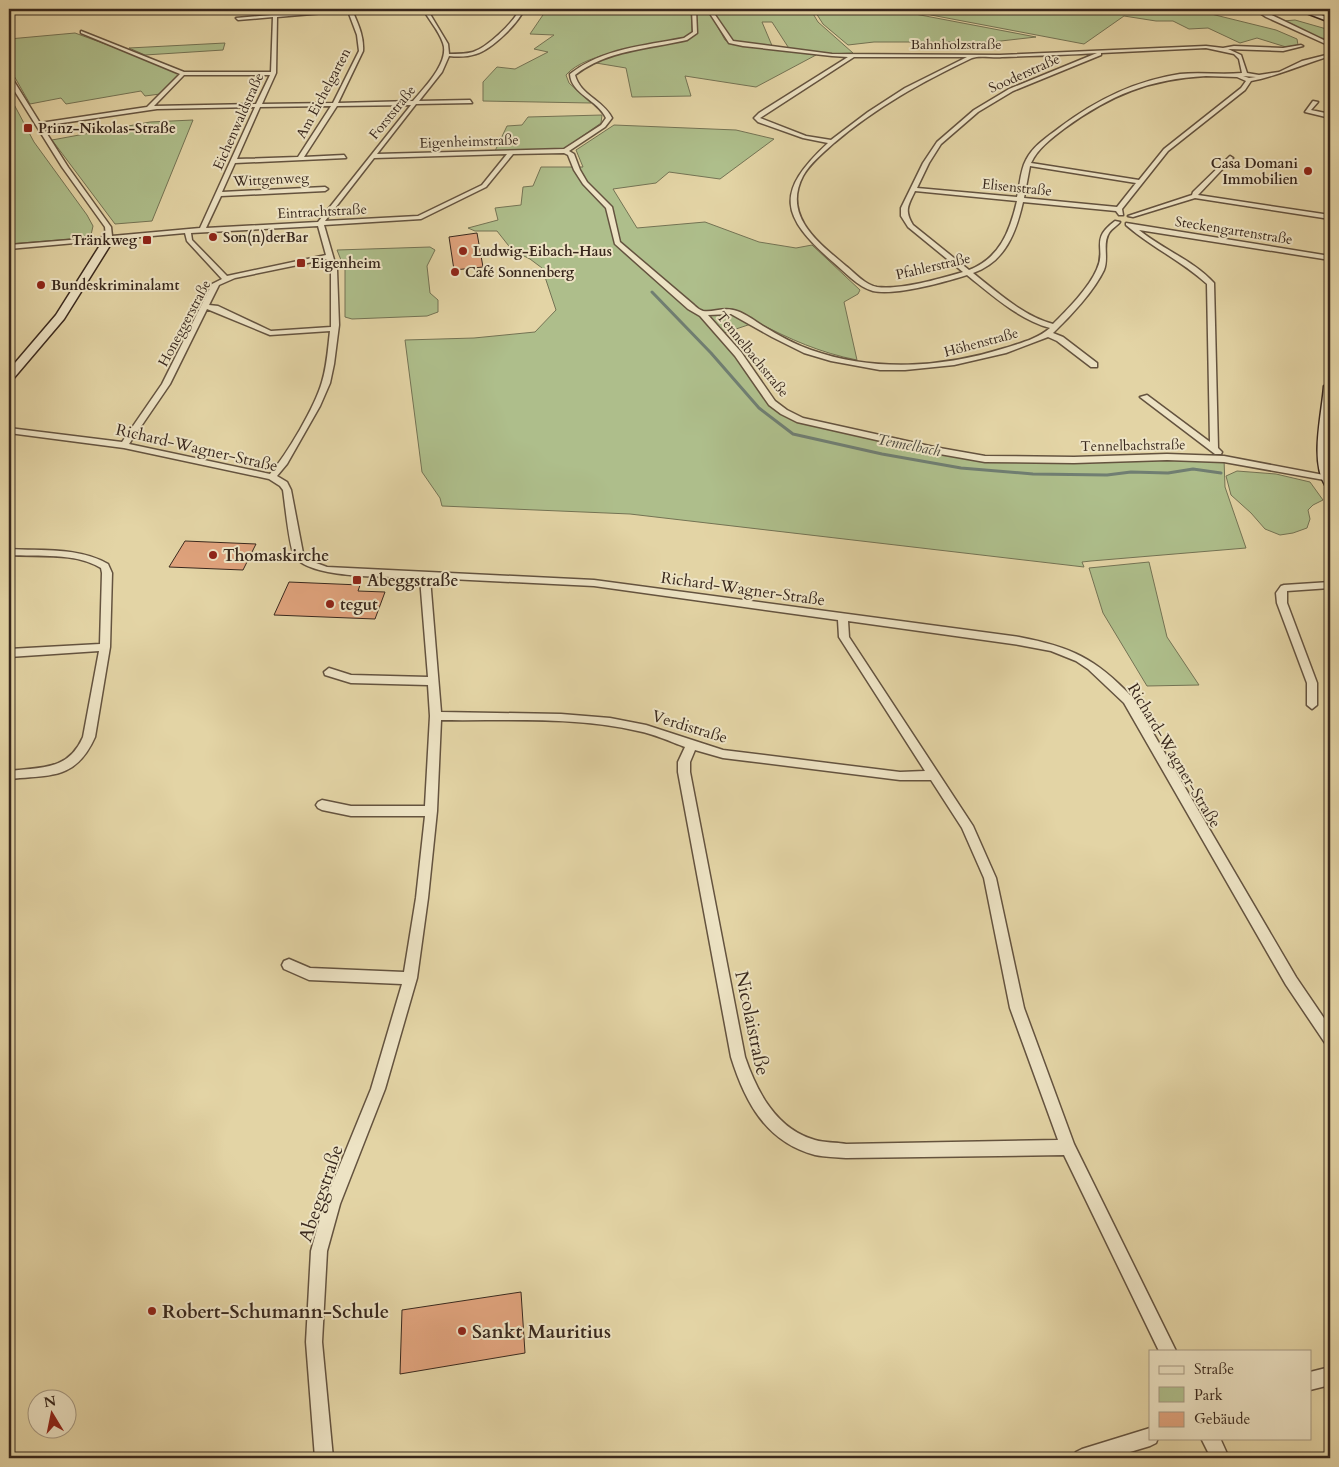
<svg xmlns="http://www.w3.org/2000/svg" width="1339" height="1467" viewBox="0 0 1339 1467" font-family="Cardo,serif">
<style>
.green{fill:#aebe8b;stroke:#747354}
.lines{fill:none;stroke-linecap:round;stroke-linejoin:round}
.stream{stroke:#707e72;stroke-width:3}
.building{fill:#e0a37d;stroke:#39281d}
.street-casing{stroke:#64533f;stroke-width:3}
.secondary-casing{stroke:#39281d;stroke-width:3}
.street{fill:#ede3c4;fill-rule:evenodd}
.secondary{fill:#ede3c4;fill-rule:evenodd}
.poi-dot{fill:#8f2418;stroke:#ede3c4;stroke-width:2}
.labels{text-anchor:middle;stroke-width:4;stroke-linejoin:round;paint-order:stroke}
.far-street-label{font-size:14px;fill:#39281d;stroke:#ede3c4}
.far-poi-label{font-size:14px;font-weight:bold;fill:#39281d;stroke:#ede3c4;text-anchor:start}
.far-water-label{font-size:15px;font-style:italic;fill:#504c40;stroke:#ede3c4}
.street-label{font-size:16px;fill:#39281d;stroke:#ede3c4}
.poi-label{font-size:16px;font-weight:bold;fill:#39281d;stroke:#ede3c4;text-anchor:start}
.near-street-label{font-size:19px;fill:#39281d;stroke:#ede3c4}
.near-poi-label{font-size:19px;font-weight:bold;fill:#39281d;stroke:#ede3c4;text-anchor:start}
</style>
<rect width="100%" height="100%" fill="#e3d4a5"/>
<filter id="stains"><feTurbulence type="fractalNoise" baseFrequency=".004" numOctaves="4"/><feColorMatrix values="0 0 0 0 .2 0 0 0 0 .09 0 0 0 0 .02 0 0 0 .5 -.17"/></filter>
<radialGradient id="worn" r=".72"><stop offset=".6" stop-color="#630" stop-opacity="0"/><stop offset="1" stop-color="#630" stop-opacity=".3"/></radialGradient>
<path class="green" d="M547 9H691L692 32 683 38C653 45 585 52 566 75L569 83 591 103 483 101V82L497 67 515 69 548 52 534 49 554 35 530 34Z
M695 9H707L709 11 725 40 730 43 816 55 756 87 685 76 691 96 632 97 626 68 590 62 609 55 687 39 697 34Z
M711 9H812V12L818 22 853 53 828 54 790 50 772 22H762L773 48 733 41Z
M817 9H909L915 14 1036 37 992 42H874L848 45 823 24 816 13Z
M917 9H1199L1203 12 1276 30 1297 39 1298 45 1286 47 1257 38 1240 43 1208 28 1189 29 1173 21H1156L1124 16 1084 44 931 15Z
M1295 20 1330 30V39L1320 38 1283 21Z
M75 33 160 64 180 74 160 94 145 96 141 91 66 104 61 98 30 104 9 67V39Z
M225 43 223 50 145 55 129 48Z
M9 95 34 142 87 215 93 226 91 235 72 239 9 244Z
M602 115 601 123 564 149 495 151 507 126 522 125 528 117Z
M193 120 152 221 115 224 52 140 150 122Z
M614 125 736 130 774 139 720 179 669 172 656 183 613 189 637 228 705 222 759 242 796 248 812 245 860 290 858 294 844 302 857 360C821 353 789 339 757 322L721 334 772 403 800 420 985 459H1224L1225 487 1246 548 1091 561 1082 562 1084 567 630 514 442 506 440 498 422 472 405 340 474 338 535 332 556 310 542 268 530 259 512 250 497 231H475L468 228 498 220 495 208 521 205 523 187 533 186 541 167H583L576 150Z
M430 247 435 250 427 266 430 293 438 300V312L427 316 352 319 345 317V270L337 250Z
M1237 471 1276 474 1310 482 1323 500 1313 505 1308 510 1310 519 1307 528 1293 533 1280 535 1265 529 1251 513 1231 495 1226 476Z
M1149 562 1167 637 1199 685 1147 686 1103 613 1089 568Z"/>
<g class="lines">
<path class="stream" d="M652 292 711 353 759 408 793 434 882 454 961 468 1033 474 1107 475 1131 472 1168 473 1193 469 1221 473"/>
</g>
<path class="building" d="M477 233 483 267 454 270 449 237Z
M185 541 256 544 243 570 169 567Z
M289 582 360 585 358 591 385 592 375 619 274 615Z
M521 1292 525 1353 400 1374 402 1310Z"/>
<g class="lines">
<defs>
<path id="street" d="M340 9H354L352 10C358 24 364 36 363 51L338 103 413 101C424 88 450 62 443 43 439 31 429 20 423 9H427L448 44 449 54C457 54 466 54 473 52 487 48 514 22 520 9H524C519 23 491 50 476 54 467 57 458 57 449 56L442 72 419 101 470 100 472 103 416 104 377 154 564 149 601 125 606 118C598 100 571 94 570 74 603 48 644 46 684 38L693 32 692 9H696L697 33 687 40C648 49 607 50 575 75 580 95 603 100 612 118L605 127 569 151 574 154 580 170 587 182 612 207 620 242 694 305C696 307 700 310 703 311 713 313 724 306 737 311 746 314 755 321 763 326 778 335 794 344 811 350 874 372 942 368 1005 348 1021 343 1037 339 1050 328 1018 319 992 295 967 275 945 282 895 296 873 291 858 287 845 272 833 262 780 216 775 192 828 143L803 138 758 122 754 118 759 113 848 57 832 56 743 46 729 43 707 9H711L733 41 832 54 1000 55 1206 46 1223 48 1234 46 1283 48 1301 45 1303 46 1283 51 1228 49 1241 55 1247 73 1259 75 1279 72 1302 61 1330 54V56C1303 64 1278 76 1251 81L1245 90 1168 151 1122 209 1123 215H1119L1116 211 1023 202C1016 233 1005 262 973 273 997 292 1023 316 1053 324 1067 310 1089 288 1097 269 1107 248 1089 240 1115 221L1120 222C1117 226 1112 228 1109 233 1102 244 1109 258 1104 270 1094 291 1070 317 1053 333L1063 337 1097 363V367H1091L1057 341 1048 337 1006 353 954 365 905 370H880L831 361 804 353 772 337 731 314 708 315 741 352 775 401 787 410 803 418 934 447 985 456 1074 457 1167 454 1224 456 1329 476 1330 481 1224 462 1167 460 1074 463 985 462 934 453 797 422 781 414 769 405 735 356 700 316 688 309 615 244 606 208 583 184 574 170 568 155 564 153 513 154 486 187 421 219 324 225 337 270 339 325 334 364 330 383 320 406 287 464 277 476 287 482 291 490 303 553 308 560 327 567 594 580 1019 637C1071 647 1095 658 1132 697L1296 977 1330 1027V1044L1325 1043 1286 985 1124 703 1088 669 1076 661 1051 651 1019 645 848 621 849 637 973 826 996 878 1024 1008 1074 1144 1176 1351H1159L1064 1155 846 1158C836 1157 825 1157 815 1155 766 1142 745 1102 731 1057L678 772V762L685 747C669 741 654 734 638 731 574 716 506 721 441 720L437 811 428 898 417 978 385 1089 340 1204 327 1251 322 1342 333 1458H315L306 1342 311 1251 324 1204 371 1089 402 984 309 980 284 969 282 965 284 961 289 959 310 968 404 972 416 898 425 816H351L322 810 318 808 316 805 318 802 322 800 351 806H425L430 716 428 685 351 683 325 675 324 672 329 668 351 675 428 677 420 578C393 576 307 580 294 555 289 545 285 503 283 490L280 486 269 479 124 448 9 433V428L122 442 162 384 212 284 222 279 187 241 185 233 9 249V245L106 237 105 227 62 167 9 82V77L12 78 40 123 147 107 180 74 81 33V31L184 72H271L273 17 238 20 236 18ZM348 11 357 35 359 51 333 103 262 104 276 73 277 17ZM1206 48 1234 54 1239 59 1242 73C1221 75 1201 72 1180 74 1134 81 1096 100 1059 128 1047 137 1033 146 1026 160 1020 171 1020 186 1017 197L917 188 929 163 941 144 978 112 1013 91 1101 55V53ZM1097 53 1009 89 974 110 937 142 923 163 901 208V216L908 227 963 272C939 279 901 290 877 287 865 285 855 273 846 266 819 243 782 216 803 176 810 163 823 153 834 143 878 106 920 83 972 58 979 55 993 58 1002 57 1033 56 1065 55 1097 53ZM854 57H967L905 88 868 112 831 140 806 136 760 118ZM184 75H270L256 104 154 106ZM1206 76 1237 77 1246 81 1241 88 1164 149 1139 180 1031 163C1038 148 1052 138 1065 128 1110 95 1150 79 1206 76ZM1243 76 1256 77 1249 78ZM411 105 318 222 206 228 221 196 325 191 328 189 325 187 222 192 235 163 346 158 344 155 304 157 337 106ZM331 106 298 157 237 159 260 107ZM255 107 200 228 112 236 111 227 68 167 42 126 157 109ZM507 154 482 185 418 216 325 221 374 158ZM1030 166 1136 183 1117 207 1024 198ZM915 191 1017 201C1010 231 1000 258 969 270L913 225C904 210 908 206 915 191ZM318 226 326 255 227 276 192 240 191 233ZM327 259 331 270V327L271 331 218 306 209 305 219 285 235 278ZM207 309 270 335 330 331C328 348 327 366 322 382 315 407 287 454 270 474L129 444 170 384ZM430 578 594 586 838 620 839 637 925 771 900 772 723 750 646 725 610 718 561 714 441 712ZM695 750 723 758 900 780H931L962 828 984 878 1010 1008 1058 1140 846 1144C836 1142 825 1143 815 1140 776 1129 757 1092 745 1057L690 772V762Z
M1254 9H1259L1330 43V46L1266 17Z
M1313 101 1318 102 1311 110 1330 114V118L1305 112Z
M1230 156 1233 158 1232 159 1198 195 1330 215V219L1195 198 1133 217 1128 216 1192 195 1193 192Z
M1126 223 1330 256V260L1139 230C1162 249 1193 260 1214 283L1218 448 1222 452 1221 454H1215L1140 397 1147 395 1210 442 1207 284C1182 261 1151 247 1126 225Z
M9 549C42 551 79 547 108 564L112 573 110 647 95 737C76 780 50 775 9 779V771C41 767 68 771 83 737L99 651 9 657V649L100 644 102 573 101 568C74 552 39 557 9 555Z
M1330 582V588L1287 591V603L1317 683V705L1312 709 1307 705V683L1277 603 1276 593 1281 586 1284 585Z
M1330 1367V1385L1310 1390V1372Z
M1150 1428V1438H1158L1156 1443 1150 1446 1110 1458H1073L1076 1452 1082 1449Z
M1201 1438H1220L1229 1458H1211Z"/>
<path id="secondary" d="M1296 9H1304L1330 18V22Z
M109 236 114 239 64 319 13 379 9 380V370L56 315 104 239Z
M1330 383V486L1325 485C1310 460 1322 414 1324 386Z"/>
</defs>
<use href="#street" class="street-casing"/>
<use href="#secondary" class="secondary-casing"/>
<use href="#street" class="street"/>
<use href="#secondary" class="secondary"/>
</g>
<g class="poi-dot">
<rect x="23" y="123" width="10" height="10" rx="2.5"/>
<circle cx="1308" cy="171" r="5"/>
<circle cx="213" cy="237" r="5"/>
<rect x="142" y="235" width="10" height="10" rx="2.5"/>
<circle cx="463" cy="251" r="5"/>
<rect x="296" y="258" width="10" height="10" rx="2.5"/>
<circle cx="455" cy="272" r="5"/>
<circle cx="41" cy="285" r="5"/>
<circle cx="213" cy="555" r="5"/>
<rect x="352" y="575" width="10" height="10" rx="2.5"/>
<circle cx="330" cy="604" r="5"/>
<circle cx="152" cy="1311" r="5"/>
<circle cx="462" cy="1331" r="5"/>
</g>
<g class="labels">
<g class="far-street-label">
<text x="956" y="49">Bahnholzstraße</text>
<text transform="translate(1024 73) rotate(-24)" y="5">Sooderstraße</text>
<text transform="translate(323 93) rotate(-62)" y="5">Am Eichelgarten</text>
<text transform="translate(392 112) rotate(-51)" y="5">Forststraße</text>
<text transform="translate(238 121) rotate(-66)" y="5">Eichenwaldstraße</text>
<text transform="translate(469 141) rotate(-2)" y="5">Eigenheimstraße</text>
<text transform="translate(271 179) rotate(-3)" y="5">Wittgenweg</text>
<text transform="translate(1017 187) rotate(6)" y="5">Elisenstraße</text>
<text transform="translate(322 211) rotate(-3)" y="5">Eintrachtstraße</text>
<text transform="translate(1234 230) rotate(9)" y="5">Steckengartenstraße</text>
<text transform="translate(933 266) rotate(-13)" y="5">Pfahlerstraße</text>
<text transform="translate(184 323) rotate(-62)" y="5">Honeggerstraße</text>
<text transform="translate(981 342) rotate(-15)" y="5">Höhenstraße</text>
<text transform="translate(753 354) rotate(51)" y="5">Tennelbachstraße</text>
<text transform="translate(1133 445) rotate(-1)" y="5">Tennelbachstraße</text>
</g>
<g class="far-poi-label">
<text x="38" y="133">Prinz-Nikolas-Straße</text>
<text x="1298" y="168" text-anchor="end">Casa Domani<tspan x="1298" dy="16">Immobilien</tspan></text>
<text x="223" y="242">Son(n)derBar</text>
<text x="137" y="245" text-anchor="end">Tränkweg</text>
<text x="473" y="256">Ludwig-Eibach-Haus</text>
<text x="311" y="268">Eigenheim</text>
<text x="465" y="277">Café Sonnenberg</text>
<text x="51" y="290">Bundeskriminalamt</text>
</g>
<g class="far-water-label">
<text transform="translate(909 445) rotate(11)" y="5">Tennelbach</text>
</g>
<g class="street-label">
<text transform="translate(197 447) rotate(13)" y="6">Richard-Wagner-Straße</text>
<text transform="translate(743 588) rotate(8)" y="6">Richard-Wagner-Straße</text>
<text transform="translate(690 726) rotate(17)" y="6">Verdistraße</text>
<text transform="translate(1175 755) rotate(59)" y="6">Richard-Wagner-Straße</text>
</g>
<g class="poi-label">
<text x="223" y="561">Thomaskirche</text>
<text x="367" y="586">Abeggstraße</text>
<text x="340" y="610">tegut</text>
</g>
<g class="near-street-label">
<text transform="translate(753 1023) rotate(78)" y="7">Nicolaistraße</text>
<text transform="translate(320 1193) rotate(-71)" y="7">Abeggstraße</text>
</g>
<g class="near-poi-label">
<text x="162" y="1318">Robert-Schumann-Schule</text>
<text x="472" y="1338">Sankt Mauritius</text>
</g>
</g>
<rect width="1339" height="1467" fill="none" stroke="#e3d4a5" stroke-width="30"/>
<rect x="10" y="10" width="1319" height="1447" fill="none" stroke="#39281d" stroke-width="2.5"/>
<rect x="15" y="15" width="1309" height="1437" fill="none" stroke="#39281d"/>
<rect x="1149" y="1350" width="162" height="90" fill="#ede3c4" stroke="#a59881"/>
<rect x="1159" y="1366" width="25" height="8" fill="#ede3c4" stroke="#a59881"/>
<text x="1194" y="1374" font-size="15" fill="#39281d">Straße</text>
<rect x="1159" y="1387" width="25" height="15" fill="#aebe8b" stroke="#a59881"/>
<text x="1194" y="1400" font-size="15" fill="#39281d">Park</text>
<rect x="1159" y="1412" width="25" height="15" fill="#e0a37d" stroke="#a59881"/>
<text x="1194" y="1424" font-size="15" fill="#39281d">Gebäude</text>
<g transform="translate(52 1414) rotate(350)"><circle r="24" fill="#ede3c4" stroke="#a59881"/>
<path d="M0-4L9 19L0 12L-9 19Z" fill="#8f2418"/>
<text y="-8" font-size="14" font-weight="bold" text-anchor="middle" fill="#39281d">N</text>
</g>
<rect width="100%" height="100%" filter="url(#stains)"/>
<rect width="100%" height="100%" fill="url(#worn)"/>
</svg>
